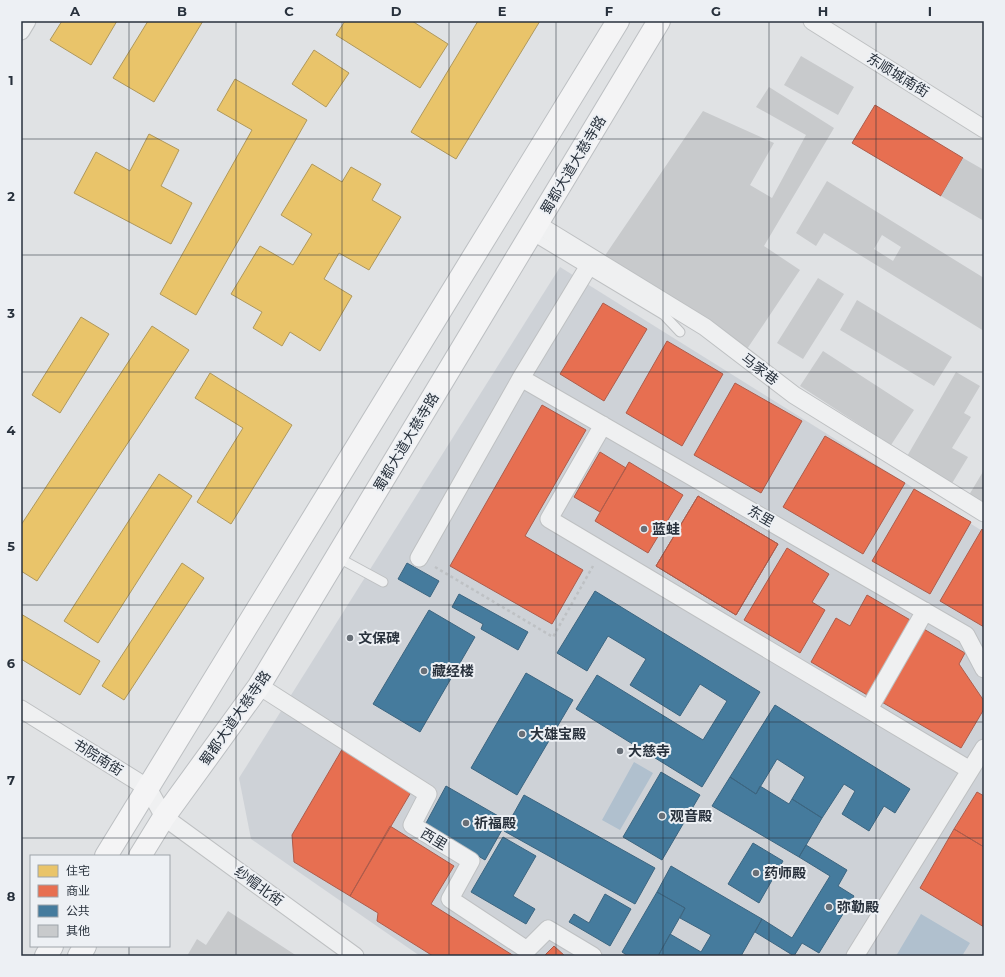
<svg xmlns="http://www.w3.org/2000/svg" width="1005" height="977" viewBox="0 0 1005 977" font-family="Montserrat,'Noto Sans SC',sans-serif">
<style>
.built{fill:#ced2d7}
.water{fill:#b0c0ce}
.homes{fill:#e9c46a;stroke:#af985c}
.shops{fill:#e76f51;stroke:#ae5c4b}
.public{fill:#457b9d;stroke:#3c6580}
.building{fill:#c8cacc;fill-rule:evenodd}
.lines{fill:none;stroke-linecap:round;stroke-linejoin:round}
.lane-casing{stroke:#bec0c2;stroke-width:11}
.street-casing{stroke:#bec0c2;stroke-width:19}
.primary-casing{stroke:#bcbfc2;stroke-width:24}
.path{stroke:#bec1c4;stroke-width:2.5;stroke-dasharray:3 3;stroke-linecap:butt}
.lane{stroke:#eff0f1;stroke-width:9}
.street{stroke:#eff0f1;stroke-width:17}
.primary{stroke:#f4f4f5;stroke-width:22}
.grid{fill:none;stroke:#28313c;stroke-width:1;stroke-opacity:0.55}
.poi-dot{fill:#686f77;stroke:#edf0f4;stroke-width:1.5}
.labels{text-anchor:middle;stroke-width:4;stroke-linejoin:round;paint-order:stroke}
.street-label{font-size:14px;fill:#28313c;stroke:#edf0f4}
.poi-label{font-size:14px;font-weight:bold;fill:#28313c;stroke:#edf0f4;text-anchor:start}
.neatline{fill:none;stroke:#28313c;stroke-width:1.5}
.grid-label{font-size:13px;text-anchor:middle;font-weight:bold;fill:#28313c}
</style>
<rect width="100%" height="100%" fill="#e0e2e4"/>
<path class="built" d="M560 267 984 532V956H420L251 839 239 778Z"/>
<path class="water" d="M634 762 653 773 620 830 602 820Z
M921 914 970 943 962 956H896Z"/>
<path class="homes" d="M62 21H117L91 65 50 40Z
M148 21H203L154 102 113 78Z
M345 21H412L448 44 420 88 336 35Z
M478 21H540L456 159 411 132Z
M314 50 349 73 326 107 292 84Z
M235 79 307 120 196 315 160 294 252 130 217 110Z
M149 134 179 150 161 186 192 203 171 244 74 193 96 152 130 171Z
M312 164 342 182 351 167 381 184 372 200 401 217 369 270 339 253 324 279 352 296 320 351 290 332 282 346 253 328 262 312 231 294 260 246 293 265 312 234 281 215Z
M81 317 109 334 60 413 32 395Z
M152 326 189 350 37 581 21 571V525Z
M210 373 292 425 231 524 197 502 243 428 195 398Z
M159 474 192 496 98 643 64 621Z
M182 563 204 578 124 700 102 686Z
M21 614 100 661 80 695 21 659Z"/>
<path class="shops" d="M875 105 963 158 941 196 852 143Z
M603 303 647 329 604 401 560 374Z
M667 341 723 374 682 446 626 413Z
M735 383 802 421 761 493 694 455Z
M542 405 586 430 525 536 583 570 552 624 450 566Z
M825 436 905 483 863 554 783 507Z
M600 452 626 468 600 512 574 497Z
M629 462 683 495 648 553 595 521Z
M914 489 971 522 930 594 872 561Z
M698 496 778 544 736 615 656 566Z
M698 496 778 544 736 615 656 566Z
M982 529 984 531V627L940 601Z
M787 548 829 574 812 602 825 610 800 653 744 620Z
M867 595 912 621 869 696 811 662 836 618 850 626Z
M922 628 965 653 959 664 984 701V709L961 748 880 701Z
M344 746 414 787 350 896 294 862 292 835Z
M977 792 984 796V847L954 829Z
M390 826 454 866 431 904 514 956H433L377 921 378 913 350 896Z
M954 829 984 847V927L920 888Z
M554 946 565 956H544Z"/>
<path class="public" d="M407 563 439 581 430 597 398 579Z
M595 591 760 692 702 787 576 709 597 675 703 740 727 701 700 684 680 716 630 685 646 659 608 636 587 671 557 653Z
M459 594 528 632 518 650 481 629 483 624 452 607Z
M429 610 475 637 420 732 373 704Z
M526 673 573 700 517 795 471 768Z
M775 705 910 789 895 813 884 806 869 831 842 814 855 791 844 784 822 818 792 799 805 777 777 759 756 794 730 777Z
M661 772 700 795 662 860 623 837Z
M730 777 756 794 760 786 789 804 792 799 822 818 799 857 712 806Z
M446 786 507 821 485 860 425 825Z
M524 795 655 868 635 904 504 831Z
M503 837 536 856 513 896 535 909 526 924 471 892Z
M753 843 783 861 759 903 728 884Z
M806 845 847 870 838 886 854 896 819 953 802 943 794 956 755 932 762 919 792 938 830 876 799 857Z
M671 866 762 919 741 956H658L670 934 701 952 711 935 680 918 685 908 657 892Z
M657 892 685 908 658 956H628L622 952Z
M605 894 631 909 610 946 569 922 574 914 589 923Z"/>
<path class="building" d="M801 56 854 87 838 115 784 85Z
M769 87 834 128 764 246 800 270 747 349 604 257 703 111 774 143 750 185 772 198 806 135 756 107Z
M963 158 984 170V221L941 196Z
M827 181 984 278V331L824 233 816 246 796 233ZM882 235 901 247 893 261 874 249Z
M818 278 844 294 803 359 777 343Z
M857 300 952 357 934 386 840 330Z
M823 351 914 410 891 445 800 386Z
M956 372 980 386 964 413 971 417 952 448 968 457 951 485 906 458Z
M984 470V504L969 495Z
M228 911 297 956H187L197 939 206 945Z"/>
<g class="lines">
<defs>
<path id="lane" d="M531 235 664 315 680 332
M337 557 383 582"/>
<path id="street" d="M812 21 984 129
M21 31 27 21
M537 224 705 327 794 395 984 513
M521 378 966 635 984 669
M603 425 549 519 970 770
M419 558 521 378 587 269
M259 686 428 794 412 825 471 861 450 899 527 950 548 929 593 956
M21 709 148 788 164 817 355 956
M869 709 925 611
M855 956 984 748"/>
<path id="primary" d="M106 856 618 21
M140 856 164 817 259 686 659 21
M46 956 52 946
M79 956 85 946"/>
</defs>
<use href="#lane" class="lane-casing"/>
<use href="#street" class="street-casing"/>
<use href="#primary" class="primary-casing"/>
<path class="path" d="M435 567 553 637 593 566"/>
<use href="#lane" class="lane"/>
<use href="#street" class="street"/>
<use href="#primary" class="primary"/>
</g>
<path class="grid" d="M129 21V856M236 21V956M342 21V956M449 21V956M556 21V956M663 21V956M769 21V956M876 21V956M21 139H984M21 255H984M21 372H984M21 488H984M21 605H984M21 722H984M21 838H984M129 946V956"/>
<g class="poi-dot">
<circle cx="644" cy="529" r="4"/>
<circle cx="350" cy="638" r="4"/>
<circle cx="424" cy="671" r="4"/>
<circle cx="522" cy="734" r="4"/>
<circle cx="620" cy="751" r="4"/>
<circle cx="662" cy="816" r="4"/>
<circle cx="466" cy="823" r="4"/>
<circle cx="756" cy="873" r="4"/>
<circle cx="829" cy="907" r="4"/>
</g>
<g class="labels">
<g class="street-label">
<text transform="translate(898 75) rotate(32)" y="5">东顺城南街</text>
<text transform="translate(573 165) rotate(-59)" y="5">蜀都大道大慈寺路</text>
<text transform="translate(760 369) rotate(37)" y="5">马家巷</text>
<text transform="translate(406 442) rotate(-59)" y="5">蜀都大道大慈寺路</text>
<text transform="translate(761 516) rotate(30)" y="5">东里</text>
<text transform="translate(235 718) rotate(-55)" y="5">蜀都大道大慈寺路</text>
<text transform="translate(98 757) rotate(32)" y="5">书院南街</text>
<text transform="translate(434 839) rotate(31)" y="5">西里</text>
<text transform="translate(259 886) rotate(36)" y="5">纱帽北街</text>
</g>
<g class="poi-label">
<text x="652" y="534">蓝蛙</text>
<text x="358" y="643">文保碑</text>
<text x="432" y="676">藏经楼</text>
<text x="530" y="739">大雄宝殿</text>
<text x="628" y="756">大慈寺</text>
<text x="670" y="821">观音殿</text>
<text x="474" y="828">祈福殿</text>
<text x="764" y="878">药师殿</text>
<text x="837" y="912">弥勒殿</text>
</g>
</g>
<rect width="1005" height="977" fill="none" stroke="#edf0f4" stroke-width="44"/>
<rect x="30" y="855" width="140" height="92" fill="#edf0f4" stroke="#9ea4aa"/>
<rect x="38" y="865" width="20" height="12" fill="#e9c46a" stroke="#9ea4aa"/>
<text x="66" y="875" font-size="12" fill="#28313c">住宅</text>
<rect x="38" y="885" width="20" height="12" fill="#e76f51" stroke="#9ea4aa"/>
<text x="66" y="895" font-size="12" fill="#28313c">商业</text>
<rect x="38" y="905" width="20" height="12" fill="#457b9d" stroke="#9ea4aa"/>
<text x="66" y="915" font-size="12" fill="#28313c">公共</text>
<rect x="38" y="925" width="20" height="12" fill="#c8cacc" stroke="#9ea4aa"/>
<text x="66" y="935" font-size="12" fill="#28313c">其他</text>
<rect x="22" y="22" width="961" height="933" class="neatline"/>
<g class="grid-label">
<text x="75" y="16">A</text>
<text x="182" y="16">B</text>
<text x="289" y="16">C</text>
<text x="396" y="16">D</text>
<text x="502" y="16">E</text>
<text x="609" y="16">F</text>
<text x="716" y="16">G</text>
<text x="823" y="16">H</text>
<text x="930" y="16">I</text>
<text x="11" y="85">1</text>
<text x="11" y="201">2</text>
<text x="11" y="318">3</text>
<text x="11" y="435">4</text>
<text x="11" y="551">5</text>
<text x="11" y="668">6</text>
<text x="11" y="785">7</text>
<text x="11" y="901">8</text>
</g>
</svg>
